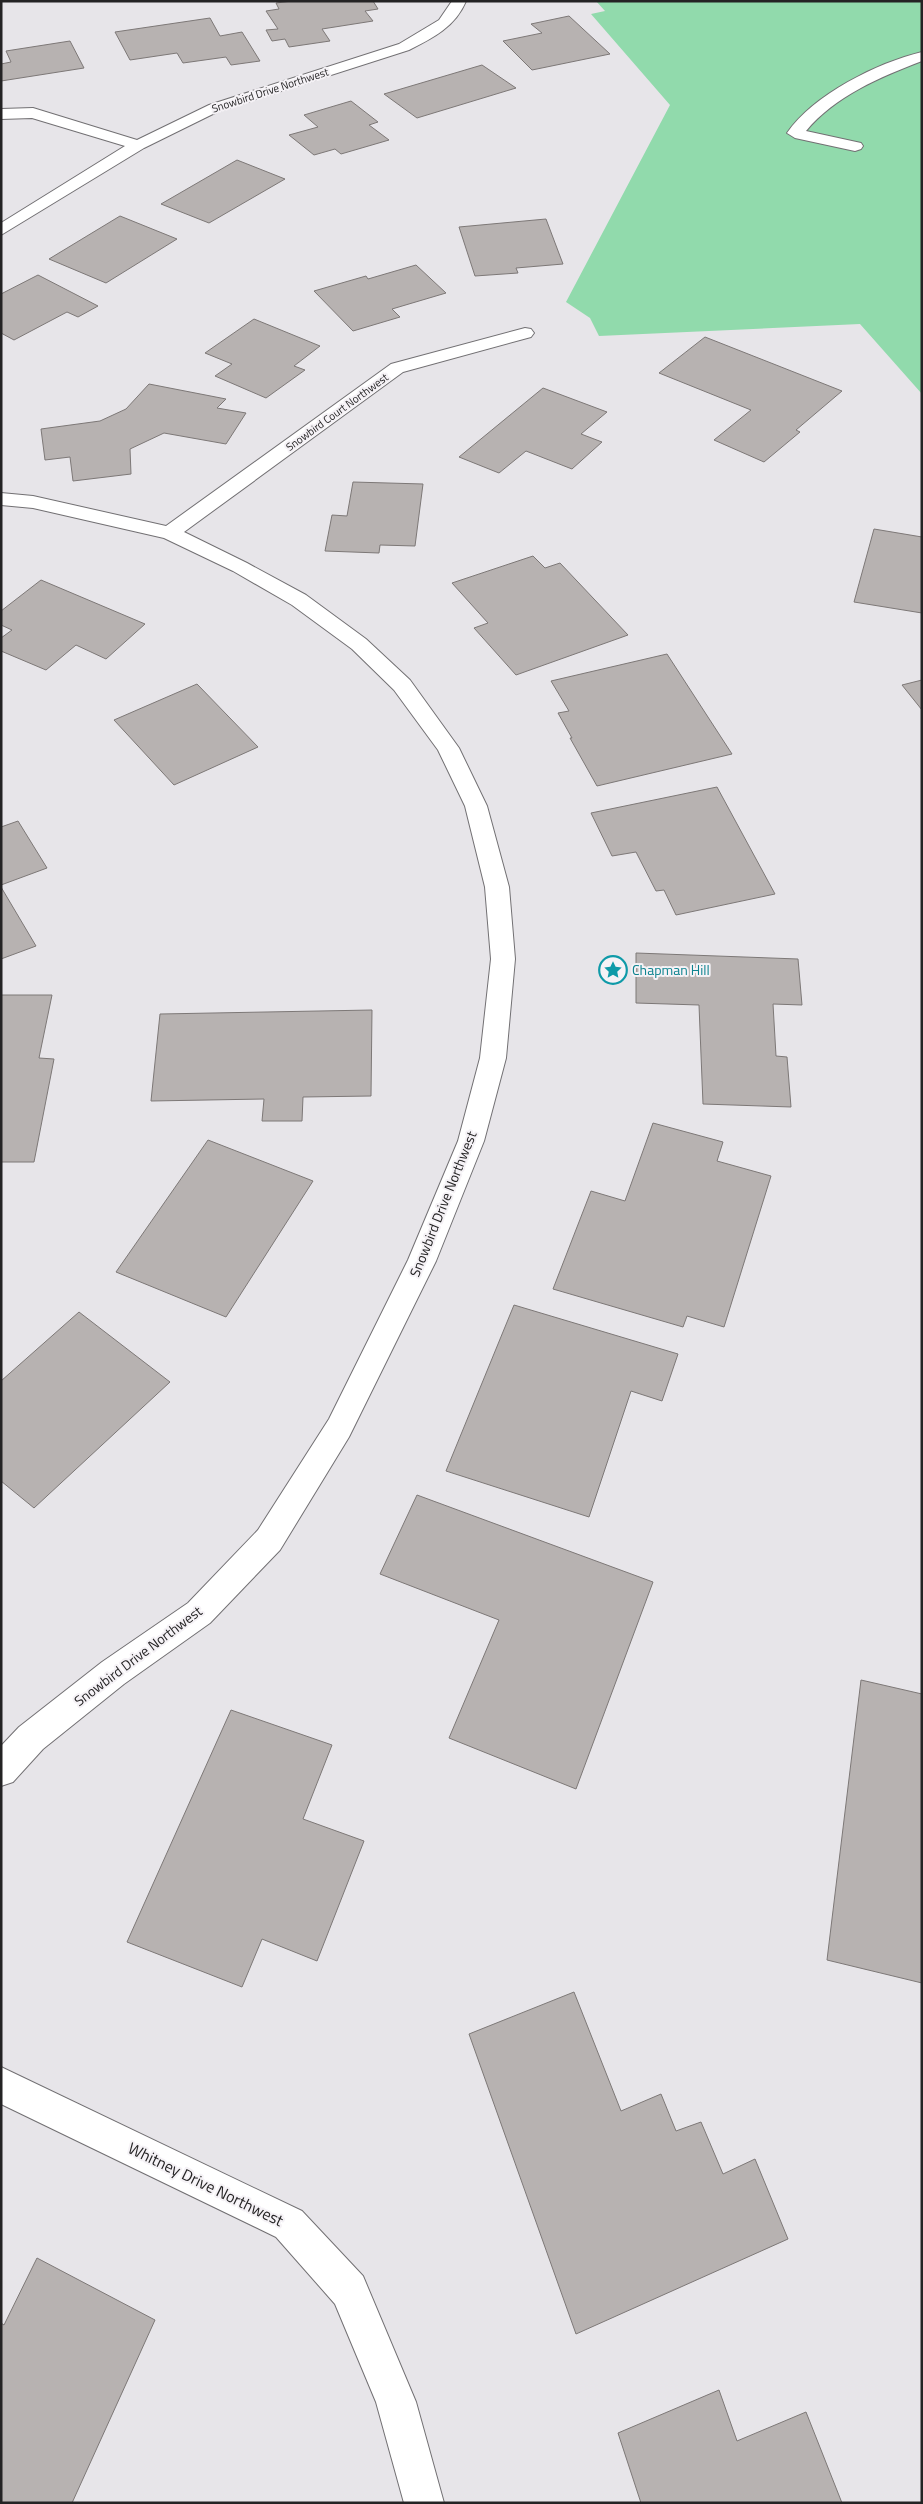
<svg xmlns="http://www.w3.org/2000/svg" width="923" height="2504" viewBox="0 0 923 2504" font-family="'Titillium Web',sans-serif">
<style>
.green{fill:#91daac}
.building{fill:#b7b2b1;stroke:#7d7877}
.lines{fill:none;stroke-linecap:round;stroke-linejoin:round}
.lane-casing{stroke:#727073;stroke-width:2}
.street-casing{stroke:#727073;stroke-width:2}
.lane{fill:#fff;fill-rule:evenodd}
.street{fill:#fff;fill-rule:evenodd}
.labels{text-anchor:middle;stroke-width:4;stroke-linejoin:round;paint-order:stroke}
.far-street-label{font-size:11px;fill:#242324;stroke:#f5f2f6}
.culture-label{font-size:14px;fill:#0d838f;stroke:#f5f2f6;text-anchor:start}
.street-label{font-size:14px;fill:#242324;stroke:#f5f2f6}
.near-street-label{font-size:16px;fill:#242324;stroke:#f5f2f6}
</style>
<rect width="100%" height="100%" fill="#e7e5e9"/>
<path class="green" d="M596 1H922V394L860 324 599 336 590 318 566 302 670 105 591 14 605 11Z"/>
<path class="building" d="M292 1H373L378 9 365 11 373 21 322 29 330 41 289 47 285 39 272 41 266 30 278 29 266 11 279 9 276 3Z
M569 16 610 54 532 70 503 41 542 33 531 24Z
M210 18 220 36 242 32 260 61 231 65 226 57 183 63 177 53 130 60 115 32Z
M70 41 84 68 1 81V64L11 62 6 51Z
M482 65 516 88 417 118 384 94Z
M351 101 378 122 369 125 389 140 341 154 335 149 314 155 289 135 318 127 304 115Z
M237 160 285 179 209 223 161 204Z
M120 216 177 239 106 283 49 259Z
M546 219 563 264 516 268 518 273 475 276 459 227Z
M416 265 446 293 392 309 400 317 353 331 314 291 366 276 368 279Z
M38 275 98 306 78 317 67 312 14 340 1 333V294Z
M254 319 320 346 294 366 305 370 266 398 215 376 232 364 205 353Z
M705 337 842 391 796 430 800 432 764 462 714 440 751 410 659 373Z
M149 384 226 399 217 408 246 413 226 444 164 433 130 449 131 474 73 481 70 457 45 460 41 429 100 421 126 409Z
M543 388 607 412 581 434 602 442 572 469 526 451 499 473 459 457Z
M353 482 423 484 415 546 380 545 379 553 325 551 332 515 347 516Z
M874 529 922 537V613L854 602Z
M533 556 545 568 560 563 628 635 516 675 474 628 488 623 452 583Z
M41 580 145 624 106 659 76 645 46 670 1 651V638L12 630 1 625V611Z
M667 654 732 754 597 786 570 738H572L558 713 569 711 551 681Z
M922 680V710L902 685Z
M197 684 258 747 174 785 114 720Z
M717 787 775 894 676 915 664 890 656 891 636 852 612 856 591 813Z
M18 821 47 868 1 885V827Z
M1 887 36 946 1 959Z
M636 953 798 959 802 1005 773 1004 776 1056 787 1057 791 1107 703 1104 699 1005 636 1003Z
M1 995H52L39 1058 54 1059 34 1162H1Z
M372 1010 371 1096 303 1097 302 1121H262L264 1099 151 1101 160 1014Z
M653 1123 723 1142 717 1161 771 1176 724 1327 687 1316 683 1327 553 1289 591 1191 625 1201Z
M208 1140 313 1181 226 1317 116 1272Z
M514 1305 678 1354 662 1401 631 1391 589 1517 446 1471Z
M79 1312 170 1382 34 1508 1 1481V1381Z
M417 1495 653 1582 576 1789 449 1738 499 1620 380 1574Z
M861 1680 922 1694V1983L827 1960Z
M231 1710 332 1745 303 1819 364 1841 317 1961 262 1939 242 1987 127 1942Z
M574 1992 621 2111 661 2094 676 2131 701 2122 723 2174 755 2159 788 2239 576 2334 469 2034Z
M37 2258 155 2320 72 2503H1V2323L4 2325Z
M719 2390 737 2441 806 2412 842 2503H641L618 2433Z"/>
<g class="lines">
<defs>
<path id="lane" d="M922 52V61C880 77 835 96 806 131L861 143 863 146 861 149 855 151 795 138 787 133C814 94 877 63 922 52Z"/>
<path id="street" d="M452 1H466C455 27 433 38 409 50L219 111 144 148 1 235V223L125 146 32 118 1 119V109L33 108 137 140 209 105 399 44 439 20Z
M525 328 531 329 534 333 531 337 403 372 184 532 247 563 306 595 366 639 410 680 459 748 487 806 509 887 515 959 506 1058 484 1141 436 1261 349 1437 280 1550 210 1623 124 1684 43 1749 13 1782 1 1786V1746L19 1727 102 1662 188 1603 258 1530 329 1419 408 1260 458 1141 480 1058 491 959 485 887 465 806 438 750 394 690 352 649 292 605 233 571 164 538 33 508 1 505V493L33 496 166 526 391 364Z
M1 2067 302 2211 363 2276 416 2402 444 2503H404L376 2402 335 2304 276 2237 1 2104Z"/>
</defs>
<use href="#lane" class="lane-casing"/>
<use href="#street" class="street-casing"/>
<use href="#lane" class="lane"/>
<use href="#street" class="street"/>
</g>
<defs>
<symbol id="sight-ring" viewBox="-11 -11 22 22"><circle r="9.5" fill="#f5f2f6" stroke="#0f9aa8" stroke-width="1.5"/><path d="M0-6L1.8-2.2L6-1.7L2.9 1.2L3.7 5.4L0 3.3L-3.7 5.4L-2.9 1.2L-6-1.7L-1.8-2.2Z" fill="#0f9aa8"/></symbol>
</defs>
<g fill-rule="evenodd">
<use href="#sight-ring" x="597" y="954" width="32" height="32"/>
</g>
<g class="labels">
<g class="far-street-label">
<text transform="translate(270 90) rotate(-18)" y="4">Snowbird Drive Northwest</text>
<text transform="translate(337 412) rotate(-36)" y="4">Snowbird Court Northwest</text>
</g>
<g class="culture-label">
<text x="632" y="975">Chapman Hill</text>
</g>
<g class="street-label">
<text transform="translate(443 1204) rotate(-68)" y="5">Snowbird Drive Northwest</text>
<text transform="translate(138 1656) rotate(-37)" y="5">Snowbird Drive Northwest</text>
</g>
<g class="near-street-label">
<text transform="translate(206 2184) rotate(26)" y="6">Whitney Drive Northwest</text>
</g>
</g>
<rect width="923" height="2504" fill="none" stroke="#242324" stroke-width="5"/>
</svg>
